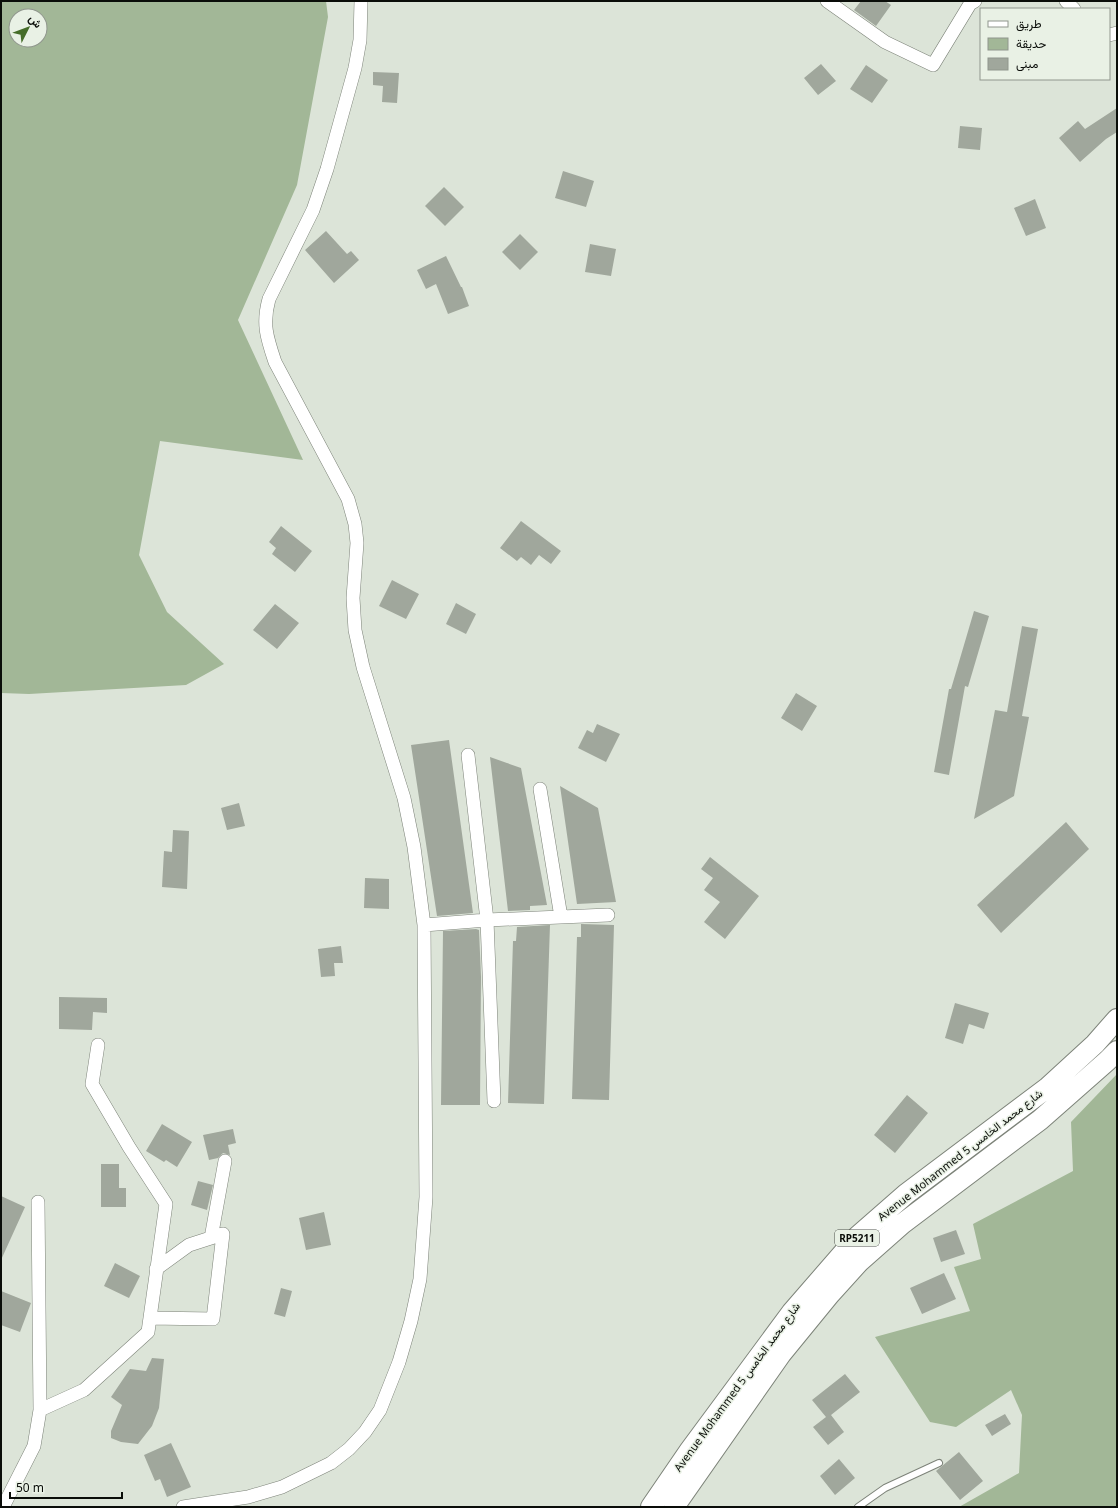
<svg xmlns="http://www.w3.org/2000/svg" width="1118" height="1508" viewBox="0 0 1118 1508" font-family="'Noto Sans',Vazirmatn,sans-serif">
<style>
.green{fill:#a2b797;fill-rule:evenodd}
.building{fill:#a0a79c}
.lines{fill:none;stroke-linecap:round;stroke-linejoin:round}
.lane-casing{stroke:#7d8379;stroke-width:8}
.street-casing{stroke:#7d8379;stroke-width:14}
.primary-casing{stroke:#7d8379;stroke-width:22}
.lane{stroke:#fff;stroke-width:6}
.street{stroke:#fff;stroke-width:13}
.primary{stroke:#fff;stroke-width:20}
.labels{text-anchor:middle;stroke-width:3;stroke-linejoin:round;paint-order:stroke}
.shield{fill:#e9f1e5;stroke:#4d514b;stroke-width:1}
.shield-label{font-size:10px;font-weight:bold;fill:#0a0d09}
.street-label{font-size:11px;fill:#0a0d09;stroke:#e9f1e5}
</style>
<rect width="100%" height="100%" fill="#dce4d8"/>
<path class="green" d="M1 1H326L328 17 297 185 238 320 303 460 160 441 139 555 167 612 224 664 186 685 29 694 1 693ZM16 16H40V40H16Z
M1117 1074V1507H959L1019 1473 1022 1415 1011 1390 956 1427 930 1422 875 1337 970 1311 954 1267 981 1259 973 1224 1073 1171 1071 1122Z"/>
<path class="building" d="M861 1H885L891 5 876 26 854 10Z
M821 64 836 81 818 95 804 78Z
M866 65 888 80 872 103 850 89Z
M373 72 399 73 397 103 382 102 383 86 373 85Z
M1117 108V132L1106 139 1080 162 1059 138 1078 121 1085 129Z
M960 126 982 128 980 150 958 148Z
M563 171 594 181 586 207 555 198Z
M444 187 464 207 445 226 425 206Z
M1035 199 1046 228 1026 236 1014 208Z
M326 231 347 254 351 251 359 260 334 283 305 250Z
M520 234 538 252 520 270 502 252Z
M590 244 616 249 611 276 585 272Z
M446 256 461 287H462L469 306 448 314 436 284 426 289 417 270Z
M521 521 561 551 551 564 539 555 531 565 521 557 517 561 500 548Z
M281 526 312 551 295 572 272 554 276 548 269 542Z
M392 580 419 594 406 619 379 606Z
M456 603 476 614 466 634 446 624Z
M275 604 299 623 277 649 253 630Z
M974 611 989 616 968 687 965 686 949 775 934 772 949 689H951Z
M1022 626 1038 629 1022 716 1029 717 1014 796 974 819 995 710 1007 712Z
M796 693 817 706 802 731 781 718Z
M597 724 620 734 606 762 578 748 587 730 593 733Z
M449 740 473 913 437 916 411 745Z
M490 757 521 768 547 905 530 906V910L508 911Z
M560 786 598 808 616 902 577 904Z
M239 803 245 826 227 830 221 808Z
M1066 822 1089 849 1001 933 977 905Z
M173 830 189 831 187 889 162 887 164 851 172 852Z
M710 857 759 896 725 939 704 922 720 902 704 890 713 878 701 869Z
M365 878 389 879V909L364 908Z
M581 924 614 925 609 1100 572 1099 577 937H581Z
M550 925 544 1104 508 1103 513 941H516L517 927Z
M476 929 479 930 481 977 480 1105H441L443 931Z
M341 946 343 963H334L335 976 321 977 318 949Z
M59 997 107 998V1013L93 1012 92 1030 59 1029Z
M955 1003 989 1013 984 1029 969 1024 963 1044 945 1038Z
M907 1095 928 1113 895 1153 874 1135Z
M162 1124 192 1142 177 1167 166 1160 164 1162 146 1151Z
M233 1129 236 1143 228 1145 230 1155 223 1153 218 1158 209 1160 203 1135Z
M101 1164H119V1188H126V1207H101Z
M198 1181 213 1185 207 1210 191 1205Z
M1 1196 25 1207 1 1260Z
M324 1212 331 1245 306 1250 299 1218Z
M956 1230 965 1254 941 1262 933 1238Z
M115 1263 140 1276 129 1298 104 1286Z
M944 1273 956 1299 922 1314 910 1288Z
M281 1288 292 1291 285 1317 274 1314Z
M1 1291 31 1303 20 1332 1 1325Z
M152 1358 164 1359 159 1408 152 1426 138 1444 121 1442 111 1438V1431L122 1405 111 1397 130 1369 146 1371Z
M845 1374 860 1392 831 1415 844 1432 828 1445 813 1427 826 1417 812 1400Z
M1005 1414 1011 1424 992 1436 985 1425Z
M171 1443 191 1487 167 1497 160 1479 155 1481 144 1455Z
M959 1452 983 1481 960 1500 936 1471Z
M839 1459 855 1478 835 1495 820 1476Z"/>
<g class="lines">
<defs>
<path id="lane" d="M858 1507 885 1488 939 1463"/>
<path id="street" d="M827 1 885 42 933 65 970 4 975 1
M1066 1 1074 9
M1109 35 1117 33
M468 755 487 920 494 1101
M540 789 561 917
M424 925 487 920 608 915
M211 1238 225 1161
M150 1318 213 1319 223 1234 189 1245 156 1269
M40 1410 84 1390 148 1332 166 1204 129 1147 92 1084 98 1045
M3 1507 34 1446 40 1410 38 1202
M183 1507 248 1497 282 1487 331 1463 349 1449 365 1432 380 1410 399 1362 411 1321 420 1279 426 1197 424 925 414 847 404 798 363 667 355 630 353 598 357 543 355 524 348 499 275 362C267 338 262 324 269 299L313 210 327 169 355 68 360 40 361 1"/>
<path id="primary" d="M651 1507 690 1450 792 1312 858 1236 906 1194 1047 1088 1095 1044 1117 1019
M674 1507 781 1354 830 1294 859 1262 902 1224 1040 1120 1107 1061 1117 1051"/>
</defs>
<use href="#lane" class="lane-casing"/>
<use href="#street" class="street-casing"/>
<use href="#primary" class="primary-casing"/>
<use href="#lane" class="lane"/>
<use href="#street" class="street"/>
<use href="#primary" class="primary"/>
</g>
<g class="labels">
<rect class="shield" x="835" y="1230" width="44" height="16" rx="3"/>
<g class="shield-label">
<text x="857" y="1242">RP5211</text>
</g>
<g class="street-label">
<text transform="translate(960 1155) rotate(-38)" y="4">Avenue Mohammed 5 شارع محمد الخامس</text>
<text transform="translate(737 1387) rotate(-54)" y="4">Avenue Mohammed 5 شارع محمد الخامس</text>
</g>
</g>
<rect width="1118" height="1508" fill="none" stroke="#0a0d09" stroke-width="4"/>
<rect x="980" y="8" width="130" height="72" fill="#e9f1e5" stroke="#90968d"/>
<rect x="988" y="21" width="20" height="6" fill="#ffffff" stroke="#90968d"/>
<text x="1016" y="28" font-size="12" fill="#0a0d09">طريق</text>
<rect x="988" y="38" width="20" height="12" fill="#a2b797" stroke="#90968d"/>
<text x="1016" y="48" font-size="12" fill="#0a0d09">حديقة</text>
<rect x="988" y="58" width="20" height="12" fill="#a0a79c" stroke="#90968d"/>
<text x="1016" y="68" font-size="12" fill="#0a0d09">مبنى</text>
<g transform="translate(28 28) rotate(48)"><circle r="19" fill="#e9f1e5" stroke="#90968d"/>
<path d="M0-3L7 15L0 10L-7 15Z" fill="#456d29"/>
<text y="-6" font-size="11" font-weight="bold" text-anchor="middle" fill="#0a0d09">ش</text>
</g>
<path d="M10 1492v6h112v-6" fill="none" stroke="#0a0d09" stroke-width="2"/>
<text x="16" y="1492" font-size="12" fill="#0a0d09" stroke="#e9f1e5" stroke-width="3" paint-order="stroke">50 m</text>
</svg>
